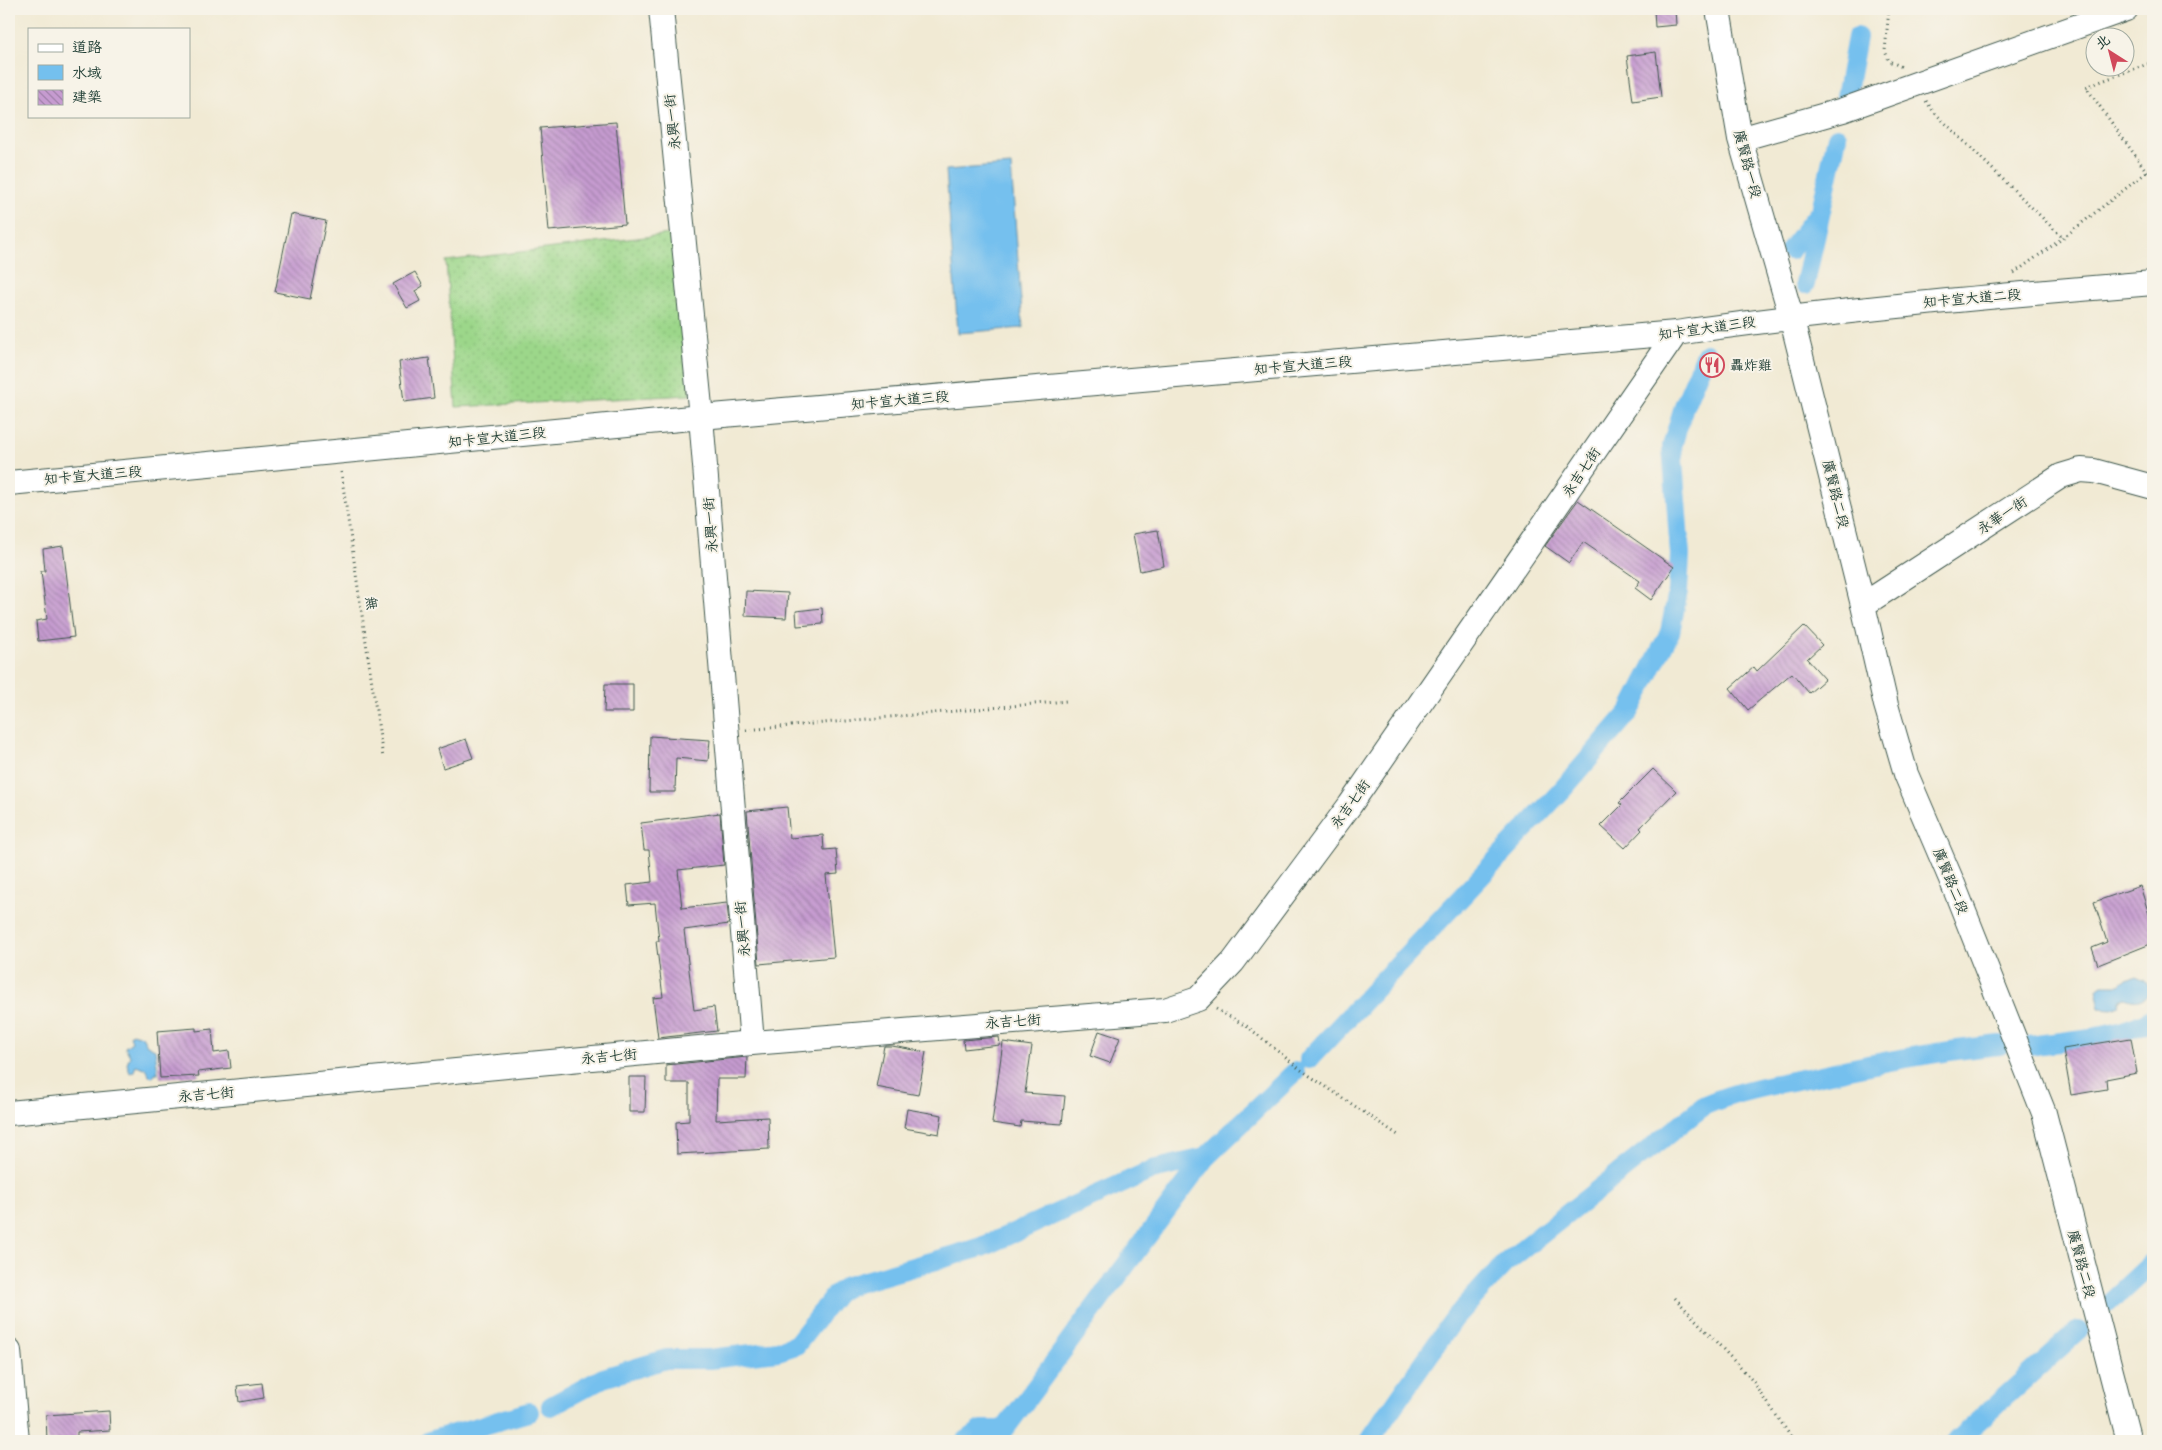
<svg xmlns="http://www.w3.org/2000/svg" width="2162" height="1450" viewBox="0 0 2162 1450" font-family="'Balsamiq Sans','LXGW WenKai TC',sans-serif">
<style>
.grass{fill:url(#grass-dots);stroke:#5e8a5f}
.water{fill:#74c0ee;stroke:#4a7e91}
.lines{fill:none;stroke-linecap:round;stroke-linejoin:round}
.canal{stroke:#74c0ee;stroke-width:20}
.building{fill:url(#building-back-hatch)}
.minor-casing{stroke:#3e574c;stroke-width:26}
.path{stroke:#3e574c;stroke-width:3;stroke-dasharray:1 4;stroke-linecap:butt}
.minor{stroke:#fff;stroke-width:24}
.labels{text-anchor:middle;stroke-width:4;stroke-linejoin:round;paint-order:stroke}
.street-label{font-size:14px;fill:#1f3d34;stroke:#f7f3e8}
.poi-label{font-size:14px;fill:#1f3d34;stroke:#f7f3e8;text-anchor:start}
</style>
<defs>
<pattern id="grass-dots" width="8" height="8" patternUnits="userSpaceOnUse" patternTransform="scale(1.25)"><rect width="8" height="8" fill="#9cd78a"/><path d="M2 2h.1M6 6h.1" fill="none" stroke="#86b978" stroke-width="1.8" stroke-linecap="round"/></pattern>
<pattern id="building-back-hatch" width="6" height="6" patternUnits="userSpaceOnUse" patternTransform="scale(1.25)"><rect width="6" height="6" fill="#c69bd0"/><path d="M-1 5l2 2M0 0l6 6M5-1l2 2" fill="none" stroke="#a080aa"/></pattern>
</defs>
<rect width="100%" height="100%" fill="#f7f3e8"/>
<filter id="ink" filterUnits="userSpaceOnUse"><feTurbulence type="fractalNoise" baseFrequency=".02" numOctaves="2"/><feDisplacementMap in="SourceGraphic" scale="10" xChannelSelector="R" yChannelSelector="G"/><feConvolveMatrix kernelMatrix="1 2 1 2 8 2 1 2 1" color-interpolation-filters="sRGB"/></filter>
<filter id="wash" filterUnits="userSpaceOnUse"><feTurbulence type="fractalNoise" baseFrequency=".0096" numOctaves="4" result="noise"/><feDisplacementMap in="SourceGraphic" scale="20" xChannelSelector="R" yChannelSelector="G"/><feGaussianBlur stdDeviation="1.12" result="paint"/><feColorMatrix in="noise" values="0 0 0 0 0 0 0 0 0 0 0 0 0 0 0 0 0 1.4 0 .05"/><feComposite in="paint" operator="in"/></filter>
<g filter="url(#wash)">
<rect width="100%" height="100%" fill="#f1ead4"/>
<path class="grass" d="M678 233 690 395 456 407 446 261Z"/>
<path class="water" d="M1011 165 1023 328 958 333 946 170Z
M2136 976 2145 980 2152 991C2143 1000 2137 1003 2125 998L2120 1000 2119 1006 2112 1009 2100 1008 2096 989 2102 985H2120L2123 982Z
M132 1033 142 1036 147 1045 155 1049 158 1073H155L153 1077 149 1076 147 1069 136 1065 134 1071 130 1073 127 1064 130 1056 125 1047 132 1042 130 1035Z"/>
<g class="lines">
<path class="canal" d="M1846 97 1857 37
M1790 250 1818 214
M1805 284 1837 137
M2029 1046C2067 1040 2120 1039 2153 1018
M1309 1059 1562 790 1630 711 1670 632 1678 591 1680 555 1672 446 1684 406 1706 354
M2109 1303 2153 1262
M551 1406 603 1378 666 1359H709L778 1351 796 1345 836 1294 847 1286 982 1247 1152 1170 1205 1158
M429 1441 529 1412
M966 1441 982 1430H1004L1205 1158 1295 1072
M1369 1441 1454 1319 1504 1264 1705 1105C1739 1090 1776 1084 1812 1077 1874 1063 1937 1051 2000 1045
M1956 1441 2079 1330"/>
</g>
<g id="blocks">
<path class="building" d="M1654 9H1675L1676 25 1655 27Z
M1656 52 1661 97 1633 101 1627 56Z
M616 122 625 224 549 231 540 128Z
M291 214 326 221 310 299 275 292Z
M415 272 423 286 415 291 420 301 407 308 393 284Z
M429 358 434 398 404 402 399 362Z
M1578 500 1674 567 1651 600 1635 588 1640 581 1583 542 1569 563 1545 546Z
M1158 530 1164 566 1140 571 1133 534Z
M63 546 74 637 38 641 36 621 47 619 41 571H45L43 549Z
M746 591 788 593 786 618 745 616Z
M822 608 823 624 797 626 796 611Z
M1804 626 1822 645 1807 659 1825 679 1809 693 1792 673 1748 710 1730 688 1754 667 1757 671Z
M605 684H633V712H604Z
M650 736 710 740 708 761 676 758 675 792H649Z
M466 739 473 758 443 768 437 749Z
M1653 769 1676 791 1640 828 1642 830 1625 848 1601 826 1622 805 1619 803Z
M787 807 790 838 823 835 824 850 836 849 838 874 826 875 834 957 759 964 747 811Z
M720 813 724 865 678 870 682 908 727 903 729 924 684 930 694 1010 714 1007 717 1031 658 1038 653 998 663 997 656 941H659L655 903 629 905 627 885 652 882 649 850H644L641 823Z
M2140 886 2153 927V943L2098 965 2092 948 2107 942 2094 902Z
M196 1028V1031L212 1029 214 1053 229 1051 231 1068 198 1072 199 1076 160 1078 157 1031Z
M1099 1031 1120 1038 1110 1063 1090 1056Z
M999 1037 1000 1045 964 1049 963 1040Z
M2131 1038 2137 1073 2106 1079 2107 1089 2071 1095 2063 1049Z
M1003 1042 1032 1046 1025 1093 1065 1096 1062 1124 1021 1121 1020 1127 992 1123Z
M884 1046H892L926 1052 918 1095 876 1087Z
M747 1057 746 1079H717L716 1120 768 1117 769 1149 677 1154 676 1122 689 1121V1083H666V1065Z
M629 1077H646L645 1112H629Z
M907 1109 942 1115 939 1134 904 1128Z
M262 1383 264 1398 239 1402 237 1386Z
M109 1411 110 1430 77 1432V1441H47L46 1415Z"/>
</g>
</g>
<g filter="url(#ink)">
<use href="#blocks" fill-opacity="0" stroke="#3e574c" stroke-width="1"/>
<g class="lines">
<defs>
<path id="minor" d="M661 9 701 417 752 1043
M1718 9 1740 139 1791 316 1863 605 1886 705 1906 774 1953 884 2044 1113 2129 1441
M1740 139 1843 110 2126 9
M9 483 701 417 1676 333C1835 310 1994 296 2153 283
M1863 605 2061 476 2081 470 2094 471 2153 487
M9 1113 752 1043 1165 1010 1198 999 1233 962 1350 805 1676 333
M9 1351 17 1441"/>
</defs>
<use href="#minor" class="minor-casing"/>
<path class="path" d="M1889 9 1885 51 1889 61 1902 67
M1926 101 1934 112 2063 238
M2147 172 2086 87 2153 62
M2014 273 2063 238 2153 167
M341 472 383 758
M746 730 1067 701
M1216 1009 1248 1027 1301 1070 1398 1135
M1675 1298 1752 1380 1794 1441"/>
<use href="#minor" class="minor"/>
</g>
</g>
<defs>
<symbol id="restaurant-ring" viewBox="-11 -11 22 22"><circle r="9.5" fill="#f7f3e8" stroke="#d1495b" stroke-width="1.5"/><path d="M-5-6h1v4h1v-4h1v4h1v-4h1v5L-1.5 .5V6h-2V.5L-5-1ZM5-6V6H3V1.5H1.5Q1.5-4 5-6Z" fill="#d1495b"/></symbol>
</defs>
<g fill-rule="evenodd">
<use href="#restaurant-ring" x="1698" y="351" width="28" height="28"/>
</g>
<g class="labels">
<g class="street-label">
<text transform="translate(672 122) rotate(-96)" y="5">永興一街</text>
<text transform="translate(1748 164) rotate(75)" y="5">廣賢路一段</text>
<text transform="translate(1972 298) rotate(-5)" y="5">知卡宣大道二段</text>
<text transform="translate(1707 328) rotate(-8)" y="5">知卡宣大道三段</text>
<text transform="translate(1303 365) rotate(-5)" y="5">知卡宣大道三段</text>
<text transform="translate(900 400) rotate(-5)" y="5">知卡宣大道三段</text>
<text transform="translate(497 437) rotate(-6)" y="5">知卡宣大道三段</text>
<text transform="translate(1581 472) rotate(-56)" y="5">永吉七街</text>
<text transform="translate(93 475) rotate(-5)" y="5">知卡宣大道三段</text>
<text transform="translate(1836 494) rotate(76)" y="5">廣賢路二段</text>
<text transform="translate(2002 515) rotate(-33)" y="5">永華一街</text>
<text transform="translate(710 525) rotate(-94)" y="5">永興一街</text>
<text transform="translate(372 603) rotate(82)" y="5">無</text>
<text transform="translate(1350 804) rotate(-54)" y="5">永吉七街</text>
<text transform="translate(1951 881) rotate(68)" y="5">廣賢路二段</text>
<text transform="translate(742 929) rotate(-95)" y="5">永興一街</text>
<text transform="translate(1013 1021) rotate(-4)" y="5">永吉七街</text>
<text transform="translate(609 1056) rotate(-5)" y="5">永吉七街</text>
<text transform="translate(206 1094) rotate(-5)" y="5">永吉七街</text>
<text transform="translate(2082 1264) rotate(75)" y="5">廣賢路二段</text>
</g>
<g class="poi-label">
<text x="1730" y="370">轟炸雞</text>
</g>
</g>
<rect width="2162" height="1450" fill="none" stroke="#f7f3e8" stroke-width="30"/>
<rect x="28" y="28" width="162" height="90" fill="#f7f3e8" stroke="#a1aaa0"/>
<rect x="38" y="44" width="25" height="8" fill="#ffffff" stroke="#a1aaa0"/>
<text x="72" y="52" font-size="15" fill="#1f3d34">道路</text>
<rect x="38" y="65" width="25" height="15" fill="#74c0ee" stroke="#a1aaa0"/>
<text x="72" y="78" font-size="15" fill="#1f3d34">水域</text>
<rect x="38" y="90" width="25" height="15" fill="url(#building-back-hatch)" stroke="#a1aaa0"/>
<text x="72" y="102" font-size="15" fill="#1f3d34">建築</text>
<g transform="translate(2110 52) rotate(324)"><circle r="24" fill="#f7f3e8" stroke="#a1aaa0"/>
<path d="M0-4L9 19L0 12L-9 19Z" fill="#d1495b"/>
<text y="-8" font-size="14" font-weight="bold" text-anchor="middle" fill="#1f3d34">北</text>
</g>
</svg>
